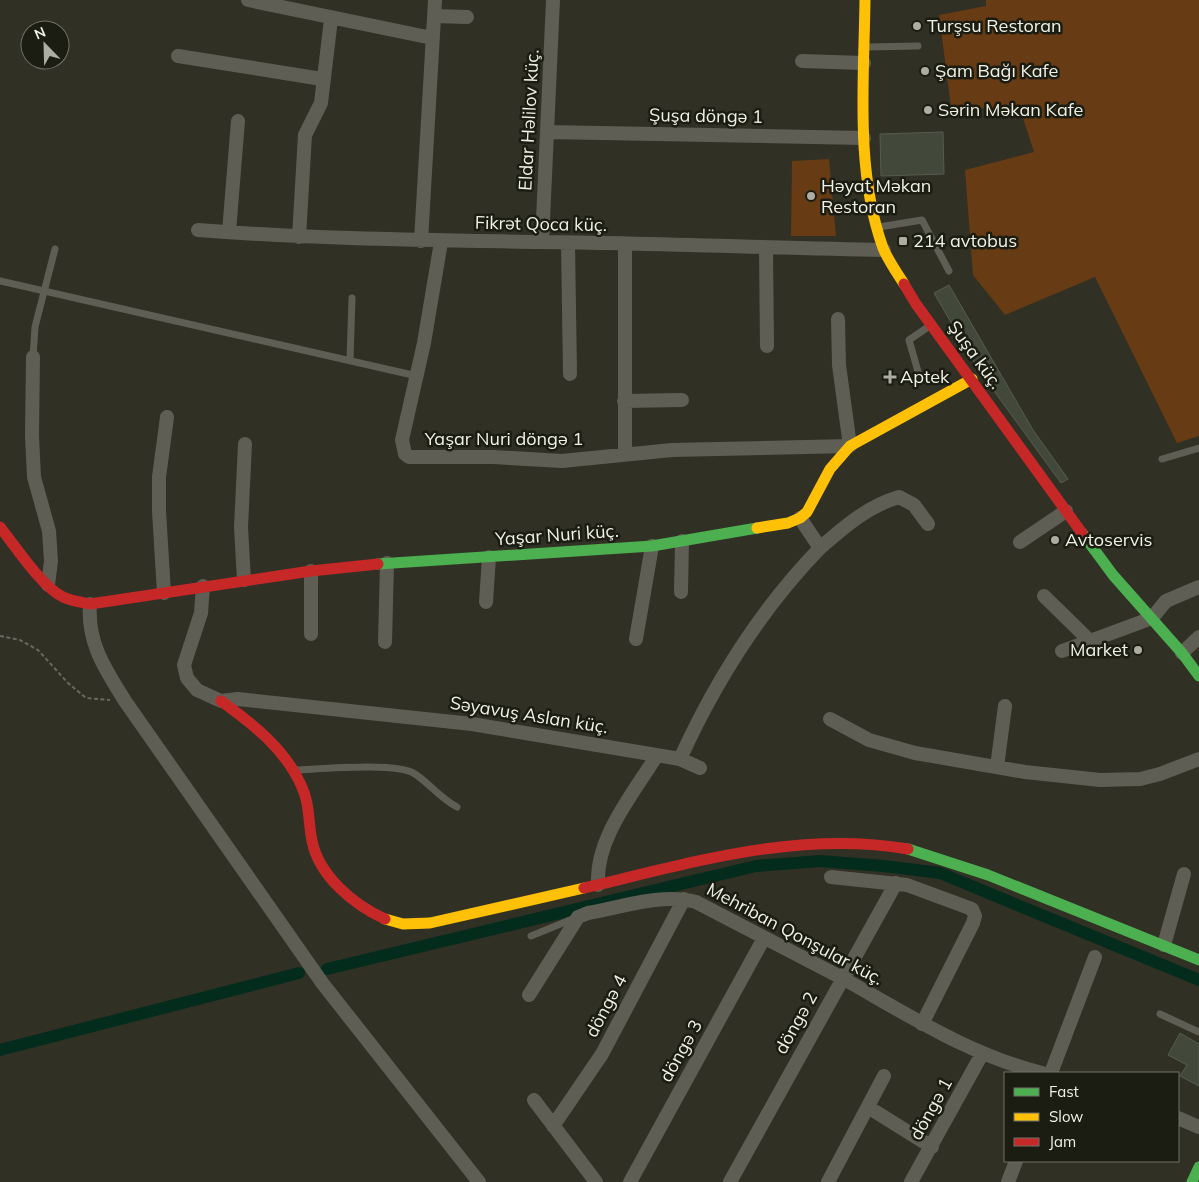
<svg xmlns="http://www.w3.org/2000/svg" width="1199" height="1182" viewBox="0 0 1199 1182" font-family="Mulish,sans-serif">
<style>
.green{fill:#673b13}
.lines{fill:none;stroke-linecap:round;stroke-linejoin:round}
.canal{stroke:#042c1d;stroke-width:12}
.building{fill:#42493a;stroke:#575a51}
.path{stroke:#686960;stroke-width:2;stroke-dasharray:4 2.5;stroke-linecap:butt}
.lane{stroke:#5e5e55;stroke-width:7}
.street{stroke:#5e5e55;stroke-width:14}
.fast{stroke:#4caf50;stroke-width:11}
.slow{stroke:#ffc107;stroke-width:11}
.jam{stroke:#c62828;stroke-width:11}
.poi-dot{fill:#adada1;stroke:#1b1c12;stroke-width:2}
.labels{text-anchor:middle;stroke-width:5;stroke-linejoin:round;paint-order:stroke}
.poi-label{font-size:18px;fill:#f0f1e4;stroke:#1b1c12;text-anchor:start}
.street-label{font-size:18px;fill:#f0f1e4;stroke:#1b1c12}
</style>
<rect width="100%" height="100%" fill="#303025"/>
<path class="green" d="M986 0H1199V436L1177 443 1095 277 1005 315 973 275 965 170 1034 152 1020 109 951 107 939 15 986 6Z
M829 159 836 236H791L792 161Z"/>
<g class="lines">
<path class="canal" d="M327 969 756 866 820 861 884 866 940 873 1199 980
M0 1050 299 973"/>
</g>
<path class="building" d="M943 132 944 174 881 176 880 134Z
M949 285 1033 430 1068 479 1061 483 978 369 934 293Z
M1180 1033 1199 1044V1086L1180 1076 1187 1065 1168 1055Z"/>
<g class="lines">
<path class="path" d="M0 636 20 640 38 650 68 683 86 698 110 700"/>
<path class="lane" d="M867 47 918 46
M879 227 922 220 949 271
M0 281 417 376
M33 357 35 327 55 249
M350 360 352 298
M919 375 909 340 931 325
M1162 459 1199 448
M297 770C321 769 397 762 415 774 430 784 440 798 457 807
M531 936 575 918
M1160 1014 1199 1032"/>
<path class="street" d="M248 0 432 38
M434 16 467 17
M178 56 322 79
M802 61 864 63
M547 132 864 138
M198 230C313 239 427 240 541 242 655 243 770 248 884 250
M229 232 238 121
M299 237 305 135 321 103 331 19
M421 241 435 0
M441 242 424 343 402 440 405 454 409 457H493L562 461 672 450 850 446 839 365 838 319
M542 242 553 0
M568 243 570 374
M625 245V455
M766 248 767 346
M33 357 32 436 34 477 49 531 51 561 48 585
M624 401 682 400
M1020 542 1066 511
M820 548C844 527 868 506 899 497L914 505 928 524
M311 571V634
M244 580 241 527 245 444
M203 586 201 613 184 665 187 678 197 690 221 701 238 699 472 724 680 759C715 682 761 609 820 548L800 518
M681 592 682 541
M164 593 159 511V477L167 417
M1044 596 1090 641 1152 618 1166 601 1199 587
M486 602 489 557
M90 604C87 643 105 669 125 701L323 984 479 1182
M636 639 652 546
M385 642 387 563
M1062 651 1090 641
M1182 653 1199 637
M830 719 869 740 915 753 1025 772 1100 780 1140 779 1160 774 1199 759
M680 759 700 768
M997 767 1005 706
M831 877 907 885 972 909 975 916 973 923 922 1024
M598 885C595 838 634 793 657 755
M1164 945 1184 874
M529 995 578 917 588 913C622 907 662 893 696 902 745 928 795 953 844 979 908 1015 970 1055 1042 1073
M1051 1073 1095 957
M534 1100 596 1182
M868 1107 932 1147
M1178 1118 1199 1127
M553 1126 602 1054 684 899
M630 1182 764 938
M730 1182 896 883
M828 1182 884 1076
M911 1182 982 1054
M1008 1182 1016 1161"/>
<path class="fast" d="M1082 533 1113 575 1182 653 1199 676
M378 564 652 546 757 528
M908 849 988 875 1199 960
M1192 1182 1199 1167"/>
<path class="slow" d="M865 0C864 81 855 170 883 248 888 260 897 273 904 284
M757 528 788 523 800 518 807 512 830 469 850 446 972 379
M385 919 403 924 430 923 584 888"/>
<path class="jam" d="M904 284 916 304 1082 533
M0 527C15 546 42 587 63 597 71 601 82 602 90 604L311 571 378 564
M221 701C253 724 285 749 301 785 310 803 308 822 312 841 319 876 354 905 385 919
M584 888C691 863 798 830 908 849"/>
</g>
<g class="poi-dot">
<circle cx="917" cy="26" r="5"/>
<circle cx="925" cy="71" r="5"/>
<circle cx="928" cy="110" r="5"/>
<circle cx="811" cy="196" r="5"/>
<rect x="898" y="236" width="10" height="10" rx="2.5"/>
<path d="M887.5 369.5h5v5h5v5h-5v5h-5v-5h-5v-5h5z"/>
<circle cx="1055" cy="540" r="5"/>
<circle cx="1138" cy="650" r="5"/>
</g>
<g class="labels">
<g class="poi-label">
<text x="927" y="32">Turşsu Restoran</text>
<text x="935" y="77">Şam Bağı Kafe</text>
<text x="938" y="116">Sərin Məkan Kafe</text>
<text x="821" y="192">Həyat Məkan<tspan x="821" dy="21">Restoran</tspan></text>
<text x="913" y="247">214 avtobus</text>
<text x="900" y="383">Aptek</text>
<text x="1065" y="546">Avtoservis</text>
<text x="1128" y="656" text-anchor="end">Market</text>
</g>
<g class="street-label">
<text transform="translate(706 116) rotate(1)" y="6">Şuşa döngə 1</text>
<text transform="translate(529 120) rotate(-87)" y="6">Eldar Həlilov küç.</text>
<text transform="translate(541 224) rotate(1)" y="6">Fikrət Qoca küç.</text>
<text transform="translate(975 355) rotate(54)" y="6">Şuşa küç.</text>
<text x="504" y="445">Yaşar Nuri döngə 1</text>
<text transform="translate(557 535) rotate(-4)" y="6">Yaşar Nuri küç.</text>
<text transform="translate(529 715) rotate(9)" y="6">Səyavuş Aslan küç.</text>
<text transform="translate(795 934) rotate(28)" y="6">Mehriban Qonşular küç.</text>
<text transform="translate(606 1006) rotate(-62)" y="6">döngə 4</text>
<text transform="translate(796 1023) rotate(-61)" y="6">döngə 2</text>
<text transform="translate(681 1051) rotate(-61)" y="6">döngə 3</text>
<text transform="translate(931 1109) rotate(-61)" y="6">döngə 1</text>
</g>
</g>
<rect x="1004" y="1072" width="175" height="90" fill="#1b1c12" stroke="#707166"/>
<rect x="1014" y="1088" width="25" height="8" fill="#4caf50" stroke="#707166"/>
<text x="1049" y="1097" font-size="15" fill="#f0f1e4">Fast</text>
<rect x="1014" y="1113" width="25" height="8" fill="#ffc107" stroke="#707166"/>
<text x="1049" y="1122" font-size="15" fill="#f0f1e4">Slow</text>
<rect x="1014" y="1138" width="25" height="8" fill="#c62828" stroke="#707166"/>
<text x="1049" y="1147" font-size="15" fill="#f0f1e4">Jam</text>
<g transform="translate(45 45) rotate(337)"><circle r="24" fill="#1b1c12" stroke="#707166"/>
<path d="M0-4L9 19L0 12L-9 19Z" fill="#adada1"/>
<text y="-8" font-size="14" font-weight="bold" text-anchor="middle" fill="#f0f1e4">N</text>
</g>
</svg>
